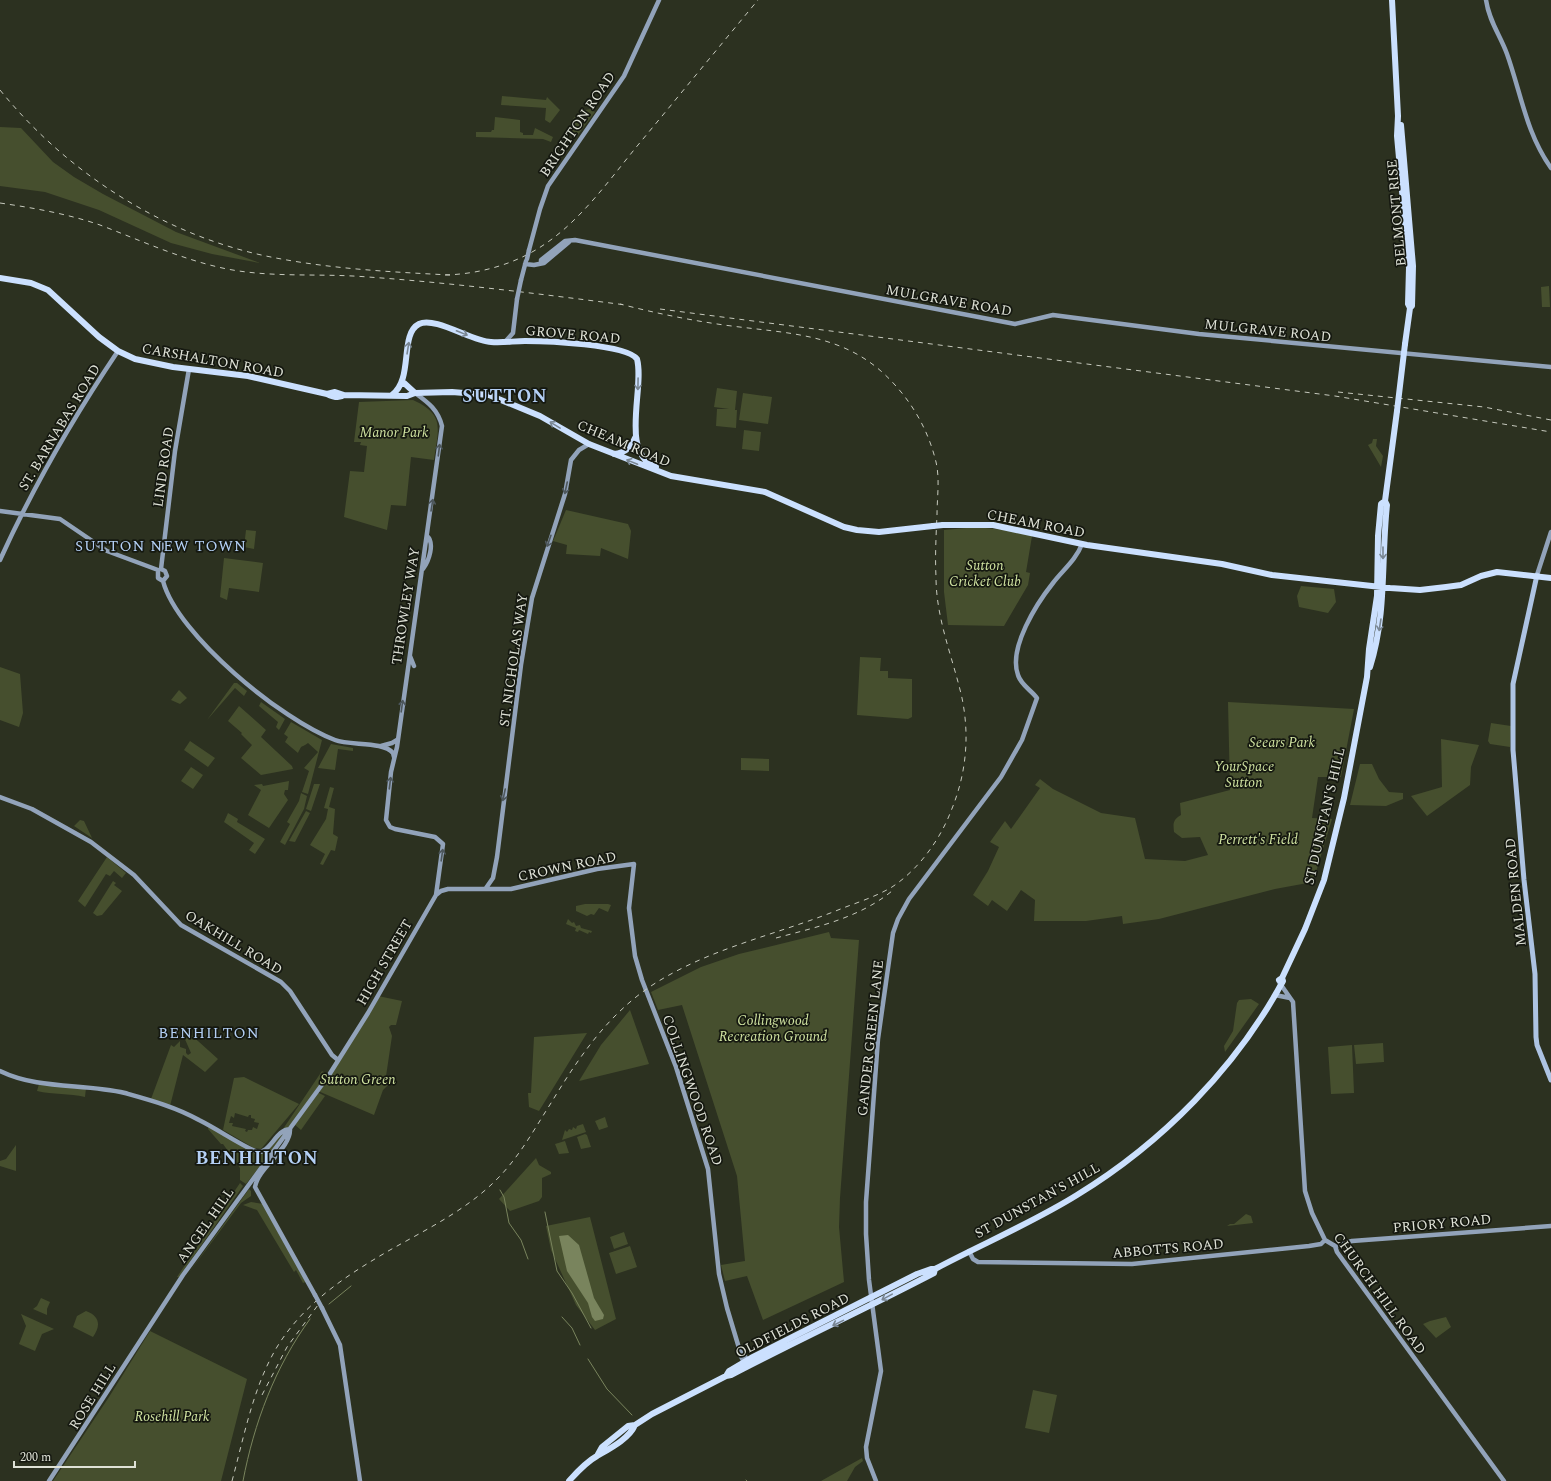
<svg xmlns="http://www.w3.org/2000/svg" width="1551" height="1481" viewBox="0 0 1551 1481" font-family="Spectral,serif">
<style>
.green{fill:#464f2e;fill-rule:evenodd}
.water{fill:#79845d}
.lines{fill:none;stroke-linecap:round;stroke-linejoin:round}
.stream{stroke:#79845d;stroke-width:1}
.secondary{stroke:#92a3ba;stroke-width:4.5}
.primary{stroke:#adc3e2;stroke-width:5}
.highway{stroke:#cbe0fe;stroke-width:6}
.rail{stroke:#c6c9bd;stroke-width:1;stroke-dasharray:5 5;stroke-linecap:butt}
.secondary-bridge{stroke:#92a3ba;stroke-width:4.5}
.highway-bridge{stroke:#cbe0fe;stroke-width:6}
.oneway{stroke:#798693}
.oneway2{stroke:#4d575c}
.labels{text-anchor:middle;stroke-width:3.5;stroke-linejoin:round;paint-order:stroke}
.street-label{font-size:14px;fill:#dfe2d7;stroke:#151810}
.park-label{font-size:14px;font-style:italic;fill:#d0e3a1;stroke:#151810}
.neighbourhood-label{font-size:15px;letter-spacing:1px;fill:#b4d0f5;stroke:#151810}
.district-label{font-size:18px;font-weight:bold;letter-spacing:1px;fill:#b4d0f5;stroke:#151810}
</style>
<rect width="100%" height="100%" fill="#2c3120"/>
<path class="green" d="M502 96 546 100 547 97 560 110 550 123 545 120 546 108 501 105Z
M591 109 595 112 575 139 570 132C569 119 578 110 591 109Z
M495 117 520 120V132L523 133V135H533L535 128 553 137 551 142 543 139 476 137V132H491L492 130H494Z
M0 127 21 128 53 162 74 177 103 194 176 232 260 263 212 254 171 243 99 210 45 192 0 186Z
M1549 286 1550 307H1542L1541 287Z
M717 388 737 391 735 410H737L736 428 716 426 717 409H729L714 407Z
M743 393 772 397 768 424 739 420Z
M413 400C446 415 438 429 434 460L411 457 406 506 391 505 387 530 344 517 350 471 364 472 367 446 360 445 361 442H354L359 402Z
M744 430 761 432 759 451 742 449Z
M1373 439H1377L1376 446 1383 456 1381 467 1368 445 1372 443Z
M566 510 628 524 631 531 628 559 601 548 600 556 566 554 567 545 553 541Z
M977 527 1012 531 1032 536 1026 572 1030 573 1028 585 1004 626 948 625 944 592V530Z
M246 530 256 531 254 549 244 547Z
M224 558 263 563 259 592 229 588 227 600 220 597Z
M1301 586 1334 589 1336 602 1328 613 1299 607 1297 596Z
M860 657 881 658 880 671H888V678L912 679V717L908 719 857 715Z
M0 667 20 674 23 713 19 727 0 720Z
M234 683H237L247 691 244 696 235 688 207 720Z
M179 690 187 698 180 704 171 700Z
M261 702 285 719 279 730 276 727 278 722 259 706Z
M1228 702 1354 709 1341 777H1318L1312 818 1332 819 1313 882 1275 889 1159 919 1123 924 1122 916 1086 921H1034L1035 900 1021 890 1007 911 992 900 988 906 973 895 988 871 999 847 990 842 1005 821 1011 829 1040 788 1035 785 1040 779 1053 789 1101 813 1135 818 1145 859 1185 861 1208 855 1200 837 1182 838 1174 832C1173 823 1173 820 1181 815L1180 803 1230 790Z
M239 706 266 730 261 737 292 766 293 769 261 775 241 758 252 745 241 734 242 733 228 721Z
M291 722 322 740 308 794 302 792 309 771 304 768 318 752 308 743C300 749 303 743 298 753L285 742 288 737 284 734Z
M1491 723 1511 726 1510 747 1490 744 1488 741Z
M1441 739 1479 745 1471 767 1470 785 1427 816 1411 796 1442 787Z
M190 741 215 758 208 767 184 750Z
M331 744 353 748V751L338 749 335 770 318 768Z
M741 758 769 759V771L741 770Z
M1360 764H1372L1379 779 1389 792 1403 793V799L1386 806 1350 805Z
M191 767 203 775 193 789 181 781Z
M289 781 288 790H285L284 794 288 800 269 828 248 815 261 790 254 785 262 784 263 786Z
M314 784H320L311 811 306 809Z
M330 787 334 788 329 807 335 809 333 834 338 837 335 851 331 850 323 865 320 864 325 854 310 845 326 819 328 809 324 808Z
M301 793 307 796 304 809 285 845 280 842 290 824 287 822 299 801Z
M306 811 310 813 295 842 289 841Z
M228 813 238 819 237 822 265 839 255 854 249 850 254 843 224 822Z
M80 820 84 821 92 838 74 826Z
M107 857 126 873 122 878 114 871 110 876 106 874 85 907 78 901Z
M113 881 116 883 114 885 122 891 102 915 97 916 93 913Z
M585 904H608L611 905 608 912 599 908 594 915 591 914 587 916 576 911V906Z
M568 919 572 923 574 922 576 926 580 925 581 928 592 931 591 933 589 932 588 934 579 930 578 932 575 931 576 928 566 924Z
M829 932 831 938 859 940 840 1198 839 1227 844 1282 763 1320 747 1276 725 1281 721 1265 745 1261 737 1176 682 1005 658 1010 651 992 701 967 739 954Z
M378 996 402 1001 396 1025H391L389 1027 392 1036 385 1083 388 1085 383 1090 374 1115 318 1091Z
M1251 999 1259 1004 1225 1052 1224 1046 1233 1031 1237 1003 1239 1000Z
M630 1010 649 1064 579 1081 601 1045Z
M188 1032 218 1059 205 1072 183 1055 170 1106 151 1099 171 1045 174 1047 180 1041V1047L186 1049V1053L188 1055 191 1053 184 1037Z
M587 1033 539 1111 529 1107 528 1093H531L534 1037Z
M1383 1043 1384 1062 1356 1064 1354 1045Z
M1352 1045 1354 1093 1331 1094 1328 1047Z
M322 1071 327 1074 289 1128 283 1129Z
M244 1077 299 1104 261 1149 254 1148 223 1130 234 1078ZM235 1113 248 1117 249 1115H251V1118L255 1119 254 1122 259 1123 257 1129 253 1127 252 1130H248L247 1132 245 1131 246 1129 232 1126 233 1123H229L231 1116 234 1118Z
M39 1084 86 1088 85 1097C69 1093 53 1095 37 1091Z
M317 1092 325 1096 301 1130 294 1124Z
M605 1117 608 1127 599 1130 595 1121Z
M583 1124 586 1132 562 1140 565 1130 567 1132 569 1129 572 1130 573 1127 576 1129 577 1126Z
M209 1126 261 1153 282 1131 288 1130 246 1184 240 1180V1168L223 1144H221L208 1129Z
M585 1134 587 1135 591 1147 581 1149 577 1137Z
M565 1141 569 1153 559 1154 555 1144Z
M16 1145V1171L0 1166V1161L6 1159Z
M536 1158 539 1165 551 1172V1174L542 1178V1197L539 1201 510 1211 499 1199Z
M240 1183 243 1186 179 1277H177Z
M249 1189 251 1191V1196L241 1203 188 1274Z
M251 1202 263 1204 308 1281 303 1283 296 1270 294 1272 257 1210 243 1205Z
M1246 1214 1251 1216 1253 1223 1227 1226 1230 1224H1234Z
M590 1217 616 1319 595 1330 576 1305 551 1250 546 1226Z
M624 1232 628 1244 614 1249 610 1237Z
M630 1246 637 1267 616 1274 609 1253Z
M41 1298 50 1302 47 1309V1315L33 1309 37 1306Z
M86 1311C100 1316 101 1326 93 1337L73 1327 77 1316Z
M21 1314 54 1329 42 1334 35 1351 19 1344 26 1326Z
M1446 1317 1451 1327 1436 1338 1423 1324 1430 1321Z
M150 1331 247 1379 221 1481H53L109 1397Z
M1033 1390 1057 1395 1049 1433 1025 1428Z
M862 1458 863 1461 855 1467 847 1481H821Z"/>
<path class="water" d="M568 1235 579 1245 594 1298 604 1315 603 1319 595 1321 592 1317 588 1303 567 1271 559 1236Z"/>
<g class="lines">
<path class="stream" d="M500 1190 504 1197 509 1223 521 1240 528 1259
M545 1212 557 1271 572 1293 591 1328
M329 1304 351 1286
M562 1317 572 1328 580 1345
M588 1359 607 1389 632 1415
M746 1480 747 1481
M243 1481C254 1423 275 1367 310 1319"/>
<path class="secondary" d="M1486 0C1489 21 1500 35 1507 54 1521 93 1526 133 1551 168
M529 250 540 209 548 186 624 76 659 0
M541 263V260L565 241 575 240 1015 324 1053 315 1199 334 1551 367
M525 264 534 265 544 263 569 242
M521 280 526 261
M505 342 513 333 517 299
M0 511 60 519 107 551 158 570
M0 560C33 487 73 418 118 351
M161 569 175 451 189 369
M161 569 165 571 167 576 163 581
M423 569C429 561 435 543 427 536
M158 570V578L163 581
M1537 575 1551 532
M163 581C177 635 283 721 335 740 350 746 383 741 393 753L394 757
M410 656 414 666
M381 746 392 743 397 740
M0 797 32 809 91 842 134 875 181 925 281 982 290 991 332 1055 338 1060
M486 888 493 878 497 857 521 665 532 598 565 494 571 460 579 450 589 444
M436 895 441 891 448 889H511L597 869 634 864 629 908 635 956 642 980 676 1067 708 1169 719 1274 727 1308 739 1348 738 1351 745 1364
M1279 982 1293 1002 1305 1191 1312 1213 1325 1240 1335 1246 1337 1252 1504 1481
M1275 995 1290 998
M0 1071C39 1090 83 1083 125 1093 150 1100 176 1107 199 1120 219 1130 237 1143 257 1152 271 1153 275 1130 290 1129
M290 1129C291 1149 258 1167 255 1187L315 1295
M1335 1246 1352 1241 1551 1226
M969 1251 973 1259 978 1262 1132 1264 1309 1246 1321 1244 1325 1240
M322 1308 340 1345 360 1481
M739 1348 749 1362
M49 1481 183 1275 329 1075 368 1013 436 895 443 844 435 837 395 829 390 827 386 820 391 772 397 747 442 426C438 410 429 403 415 393
M876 1481 867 1458 866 1447 881 1371 869 1280 866 1234V1202L878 1039 893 933 898 919 909 899 1001 777 1022 740 1037 698C1031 690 1021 685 1018 675 1008 648 1037 603 1053 583 1063 570 1076 560 1082 544"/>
<path class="primary" d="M1537 575 1513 684V750L1524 880 1535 974 1536 1037 1537 1045 1551 1080"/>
<path class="highway" d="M1392 0 1398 116 1397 136 1409 268 1408 304 1410 308
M1401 125 1413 266 1412 306 1410 308 1405 344
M0 278 31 283 48 290 99 337 118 351 135 359 173 367 248 376 327 394C333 397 339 399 344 395L407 396 415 393 452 392 489 395 540 416 589 444 671 476 765 492 844 527 857 530 879 532 933 526
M403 382 415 393
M327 394 335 392 344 395
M392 395C414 379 399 334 419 324 435 316 473 342 491 342 503 343 514 341 525 341 545 341 626 344 637 359 645 388 619 453 656 467
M614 454C626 453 631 447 636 436
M943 525H993L1087 545 1222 564 1272 575 1390 588 1420 590 1446 587 1461 585 1481 576 1497 572 1551 578
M1370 667C1387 613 1381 560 1387 505L1385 501
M1279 980 1282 978 1305 929 1324 880 1344 798 1367 677 1369 649 1377 596 1378 536 1381 504 1385 501 1397 411
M726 1376 729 1371 751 1358 917 1274 931 1269H935C982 1244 1032 1223 1077 1195 1162 1143 1236 1068 1283 981L1282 978
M597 1456 602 1447 628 1426 635 1425 652 1414 726 1376 731 1375C798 1340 867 1308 934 1273L935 1269
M569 1481C577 1472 586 1462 597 1456 609 1449 629 1439 635 1425"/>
<path class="rail" d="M0 90C69 175 168 238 276 258 333 269 392 272 450 275
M0 203C34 208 68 214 100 225 142 241 183 260 227 269 274 278 320 273 368 277 454 283 540 294 626 305
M445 275C480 274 516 264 545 244 582 219 610 179 638 145 678 97 718 48 758 0
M660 309 1335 396 1551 432
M1338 392 1484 407 1551 420
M776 938C817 927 859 918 892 891
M262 1395 287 1347 318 1305
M232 1481C244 1437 253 1387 277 1347 304 1303 347 1275 390 1250 429 1228 470 1208 500 1176 521 1154 535 1128 551 1103 579 1057 608 1014 654 984 712 947 780 934 843 908 859 902 877 896 892 887 918 870 940 840 951 811 966 775 970 737 962 698 953 658 936 619 936 577 935 557 936 536 937 515 937 498 940 479 936 462 929 433 915 407 895 385 848 332 789 334 724 325 689 320 655 313 620 304"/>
<path class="secondary-bridge" d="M527 259 529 250
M517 299 521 280
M315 1295 322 1308"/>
<path class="highway-bridge" d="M1397 411 1405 344
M933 526 943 525"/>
</g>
<defs><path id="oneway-shaft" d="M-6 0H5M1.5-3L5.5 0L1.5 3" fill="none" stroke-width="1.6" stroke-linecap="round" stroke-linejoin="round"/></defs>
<g class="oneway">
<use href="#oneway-shaft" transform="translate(462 333) rotate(22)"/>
<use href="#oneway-shaft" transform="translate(408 348) rotate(-81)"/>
<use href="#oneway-shaft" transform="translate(638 384) rotate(91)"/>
<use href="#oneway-shaft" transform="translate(555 425) rotate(-149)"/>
<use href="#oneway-shaft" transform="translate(632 462) rotate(-158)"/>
<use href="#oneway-shaft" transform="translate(1383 553) rotate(90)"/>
<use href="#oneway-shaft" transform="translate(1380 625) rotate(99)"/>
<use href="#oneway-shaft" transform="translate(887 1297) rotate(151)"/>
<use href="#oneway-shaft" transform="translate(838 1323) rotate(154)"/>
</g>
<g class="oneway2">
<use href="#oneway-shaft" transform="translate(439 450) rotate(-83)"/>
<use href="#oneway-shaft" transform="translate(566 488) rotate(102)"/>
<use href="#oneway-shaft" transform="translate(432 505) rotate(-81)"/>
<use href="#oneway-shaft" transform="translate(549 541) rotate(109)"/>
<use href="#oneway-shaft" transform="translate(402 706) rotate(-82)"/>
<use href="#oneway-shaft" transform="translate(390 783) rotate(-83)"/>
<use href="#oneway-shaft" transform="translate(504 795) rotate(102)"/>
<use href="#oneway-shaft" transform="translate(442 855) rotate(-82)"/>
</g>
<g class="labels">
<g class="street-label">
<text transform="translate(577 124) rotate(-56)" y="5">BRIGHTON ROAD</text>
<text transform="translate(1396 213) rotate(-95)" y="5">BELMONT RISE</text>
<text transform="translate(949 300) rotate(10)" y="5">MULGRAVE ROAD</text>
<text transform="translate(1268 330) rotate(6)" y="5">MULGRAVE ROAD</text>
<text transform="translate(573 334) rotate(5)" y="5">GROVE ROAD</text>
<text transform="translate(213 360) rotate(10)" y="5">CARSHALTON ROAD</text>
<text transform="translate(59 427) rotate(-59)" y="5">ST. BARNABAS ROAD</text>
<text transform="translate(624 443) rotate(23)" y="5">CHEAM ROAD</text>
<text transform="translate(163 467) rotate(-82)" y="5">LIND ROAD</text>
<text transform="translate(1036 523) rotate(11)" y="5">CHEAM ROAD</text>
<text transform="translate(405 606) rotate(-81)" y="5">THROWLEY WAY</text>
<text transform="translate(513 660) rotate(-82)" y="5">ST. NICHOLAS WAY</text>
<text transform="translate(1324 816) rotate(-77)" y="5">ST DUNSTAN'S HILL</text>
<text transform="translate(567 866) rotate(-12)" y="5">CROWN ROAD</text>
<text transform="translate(1515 892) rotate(-96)" y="5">MALDEN ROAD</text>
<text transform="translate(234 942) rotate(31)" y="5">OAKHILL ROAD</text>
<text transform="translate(384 962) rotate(-60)" y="5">HIGH STREET</text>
<text transform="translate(870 1038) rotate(-84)" y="5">GANDER GREEN LANE</text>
<text transform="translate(693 1090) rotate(71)" y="5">COLLINGWOOD ROAD</text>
<text transform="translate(1037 1200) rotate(-29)" y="5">ST DUNSTAN'S HILL</text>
<text transform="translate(1442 1223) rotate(-5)" y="5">PRIORY ROAD</text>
<text transform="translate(205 1225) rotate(-55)" y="5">ANGEL HILL</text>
<text transform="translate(1168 1248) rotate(-5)" y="5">ABBOTTS ROAD</text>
<text transform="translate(1380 1293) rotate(54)" y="5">CHURCH HILL ROAD</text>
<text transform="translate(792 1325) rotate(-27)" y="5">OLDFIELDS ROAD</text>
<text transform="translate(92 1396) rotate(-58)" y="5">ROSE HILL</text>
</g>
<g class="park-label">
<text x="394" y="437">Manor Park</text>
<text x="985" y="570">Sutton<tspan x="985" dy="16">Cricket Club</tspan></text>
<text x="1282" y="747">Seears Park</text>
<text x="1244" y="771">YourSpace<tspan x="1244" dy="16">Sutton</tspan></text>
<text x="1258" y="844">Perrett's Field</text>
<text x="773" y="1025">Collingwood<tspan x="773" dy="16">Recreation Ground</tspan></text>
<text x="358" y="1084">Sutton Green</text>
<text x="172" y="1421">Rosehill Park</text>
</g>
<g class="neighbourhood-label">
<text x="161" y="551">SUTTON NEW TOWN</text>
<text x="209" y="1038">BENHILTON</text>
</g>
<g class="district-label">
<text x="505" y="402">SUTTON</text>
<text x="257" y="1164">BENHILTON</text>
</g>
</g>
<path d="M14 1461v6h121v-6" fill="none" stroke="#dfe2d7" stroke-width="2"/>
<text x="20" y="1461" font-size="12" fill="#dfe2d7" stroke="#151810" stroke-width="3" paint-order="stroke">200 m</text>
</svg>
